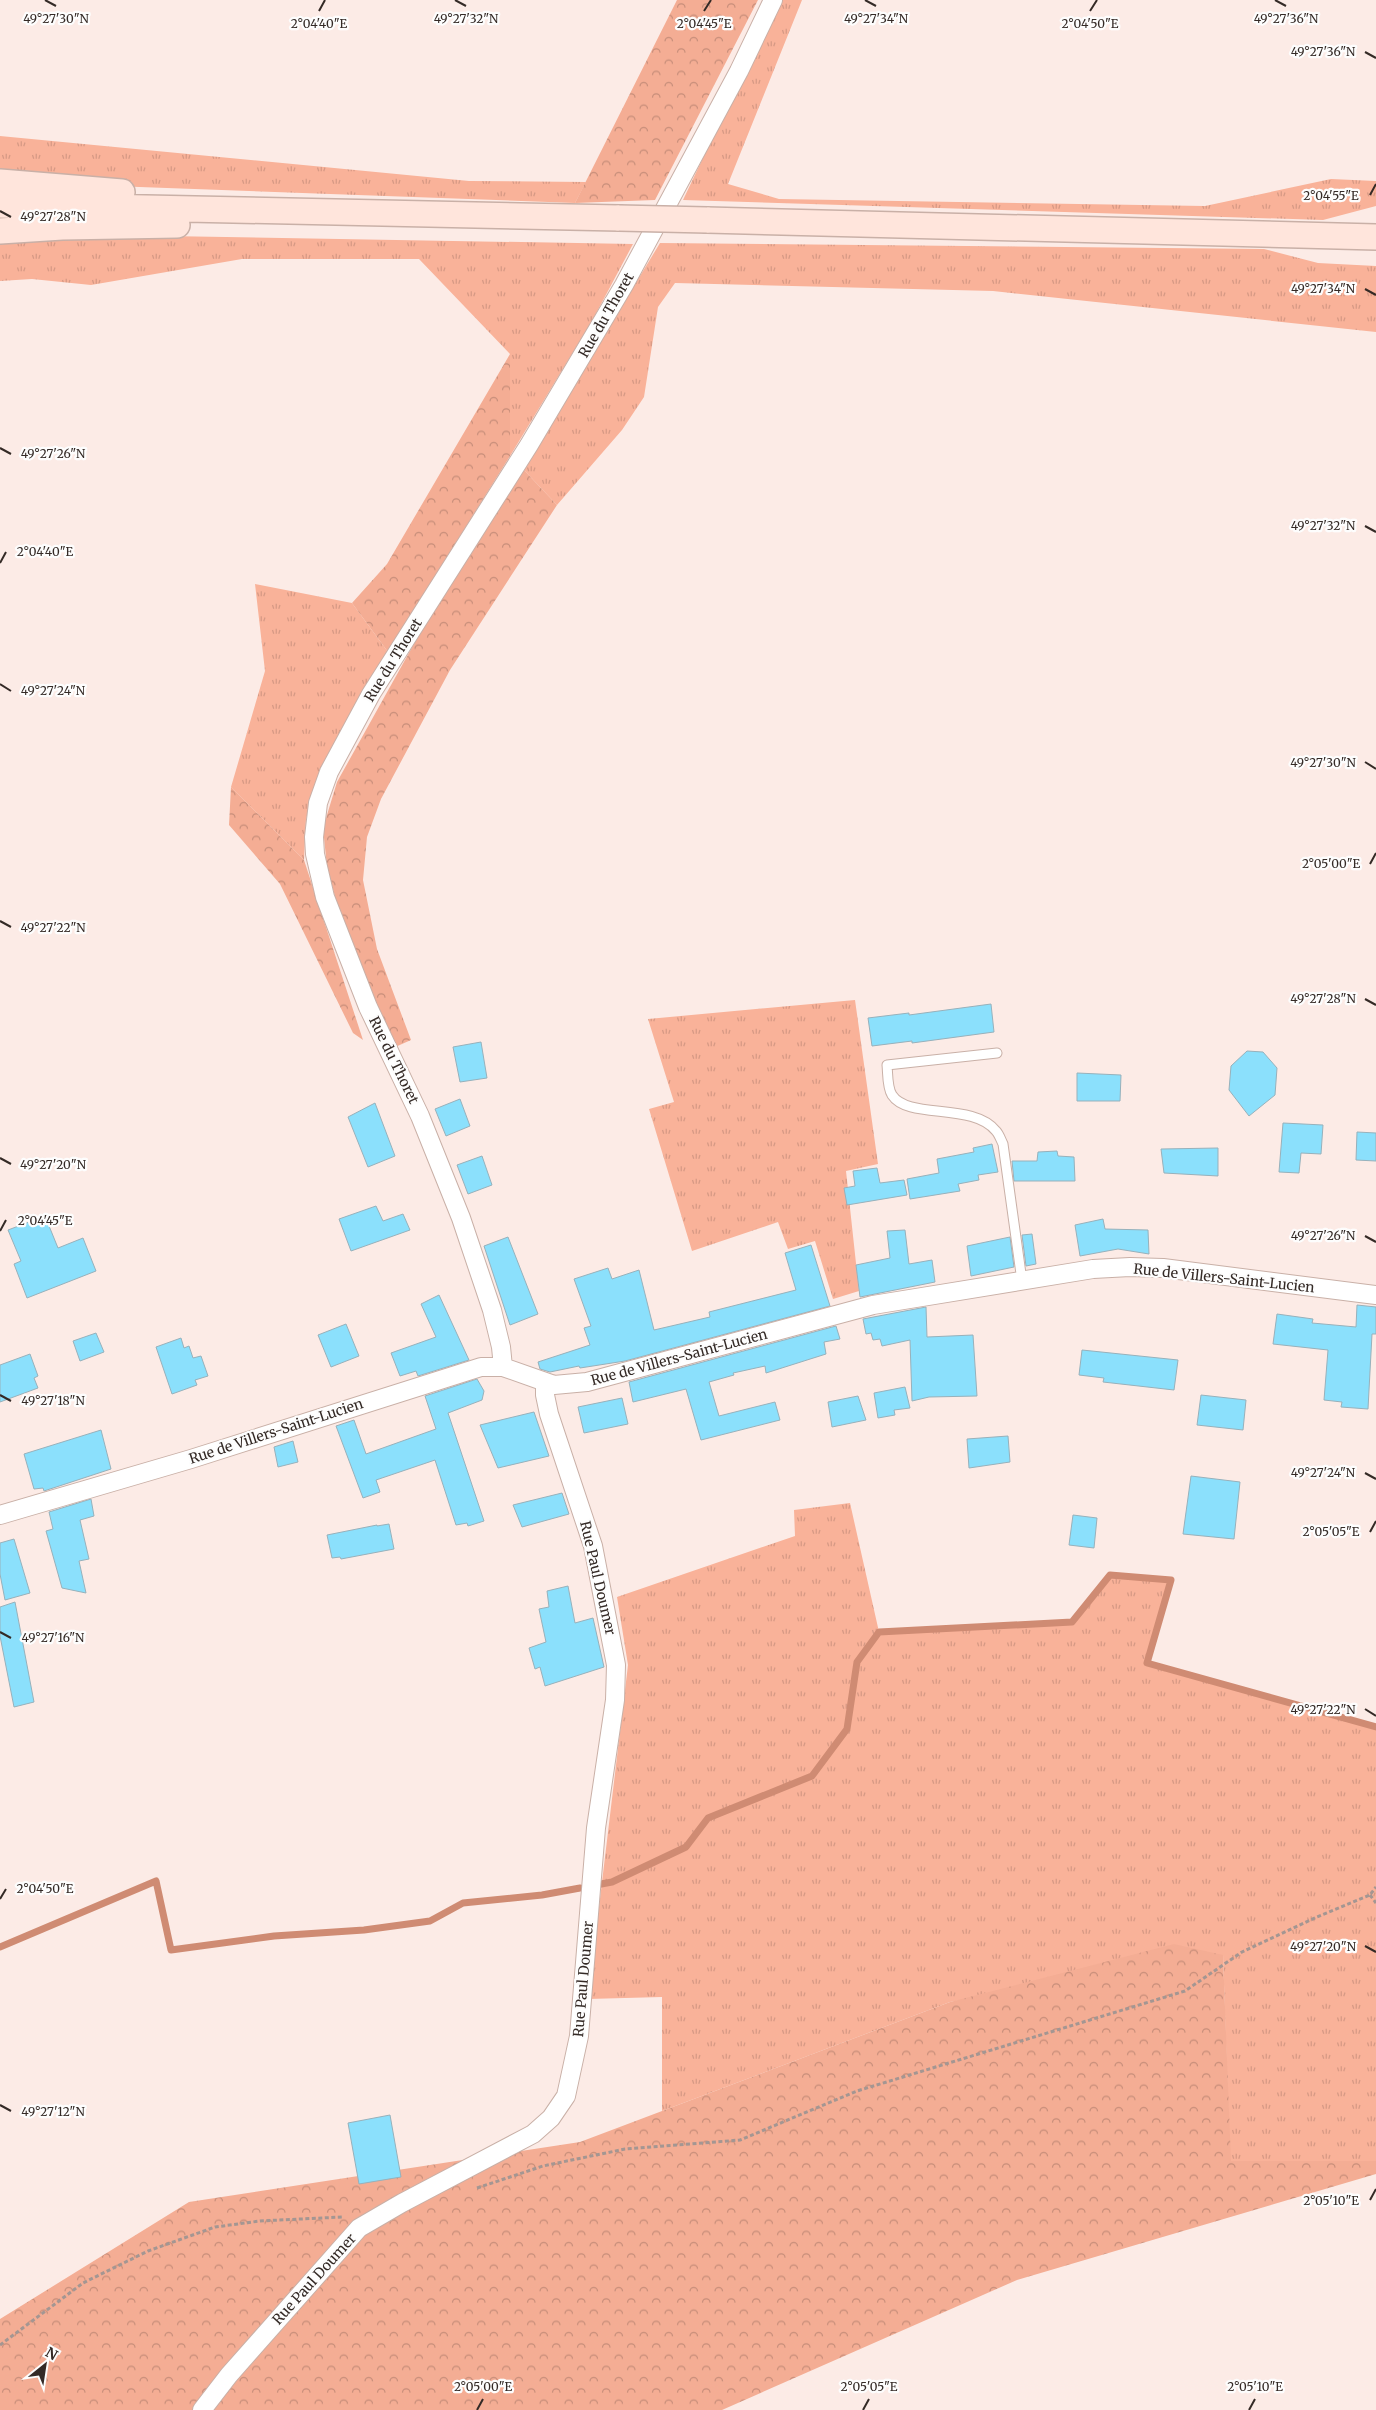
<svg xmlns="http://www.w3.org/2000/svg" width="1376" height="2410" viewBox="0 0 1376 2410" font-family="Merriweather,serif">
<style>
.grass{fill:url(#grass-tufts)}
.forest{fill:url(#forest-crowns)}
.lines{fill:none;stroke-linecap:round;stroke-linejoin:round}
.stream{stroke:#cf8b73;stroke-width:7}
.building{fill:#8be0fc;stroke:#97b1bb}
.service-casing{stroke:#c9b0a7;stroke-width:11}
.minor-casing{stroke:#c9b0a7;stroke-width:20}
.secondary-casing{stroke:#c9b0a7;stroke-width:28}
.path{stroke:#a49692;stroke-width:3;stroke-dasharray:4 2.5;stroke-linecap:butt}
.service{stroke:#fff;stroke-width:9}
.minor{stroke:#fff;stroke-width:18}
.secondary{stroke:#ffe5dc;stroke-width:25}
.secondary-bridge-casing{stroke:#c9b0a7;stroke-width:28;stroke-linecap:butt}
.secondary-bridge{stroke:#ffe5dc;stroke-width:25}
.ticks{fill:none;stroke:#342a26;stroke-width:2}
.labels{text-anchor:middle;stroke-width:4.5;stroke-linejoin:round;paint-order:stroke}
.street-label{font-size:14px;fill:#342a26;stroke:#fdfdfd}
.ticks-label{font-size:12px;text-anchor:middle;fill:#342a26;stroke:#fdfdfd;stroke-width:4.5;stroke-linejoin:round;paint-order:stroke}
</style>
<defs>
<pattern id="grass-tufts" width="24" height="20" patternUnits="userSpaceOnUse" patternTransform="scale(1.25)"><rect width="24" height="20" fill="#f9b299"/><path d="M3 7l-1-3M5 7V3M7 7l1-3M15 17l-1-3M17 17v-4M19 17l1-3" fill="none" stroke="#d69984"/></pattern>
<pattern id="forest-crowns" width="20" height="18" patternUnits="userSpaceOnUse" patternTransform="scale(1.25)"><rect width="20" height="18" fill="#f4ad94"/><path d="M2 6a3 3 0 1 1 6 0M12 15a3 3 0 1 1 6 0" fill="none" stroke="#c68d79"/></pattern>
</defs>
<rect width="100%" height="100%" fill="#fcebe6"/>
<path class="grass" d="M778 0H802L728 184 779 199 1205 206 1331 179 1376 181V206L1323 220 683 200Z
M0 136 469 181 586 182 575 203 112 186 0 173Z
M45 234 633 244 592 321 510 456V354L419 259H242L91 285 32 279 0 281V239Z
M660 243 1264 249 1318 263 1376 266V332L993 291 675 283 658 307 644 397 622 430 557 505 523 469Z
M255 584 352 603 388 652 317 781 306 819 304 860 231 787 265 671Z
M855 1000 878 1164 846 1171 859 1291 833 1299 815 1241 788 1249 778 1222 692 1251 649 1109 674 1102 648 1019Z
M850 1503 879 1632 1072 1622 1110 1575 1171 1580 1147 1663 1376 1727V2161H1230L1223 1955 950 2002 662 2111V1997L588 1999 628 1665 617 1597 795 1536 794 1510Z"/>
<path class="forest" d="M677 0H758L655 200 575 203Z
M510 354V456L388 652 352 603 387 564Z
M523 469 557 505 450 670 381 799 367 837 363 880 377 949 411 1040 393 1048 337 904 327 867 323 828 337 782 415 642Z
M231 787 304 860 363 1040 353 1033 280 884 229 825Z
M1174 1944 1223 1955 1231 2161H1376V2174L1017 2280 722 2410H0V2319L189 2202 580 2142 950 2002Z"/>
<g class="lines">
<path class="stream" d="M596 1885 612 1882 686 1847 708 1818 812 1776 847 1729 857 1662 879 1632 1072 1622 1110 1575 1171 1580 1147 1663 1376 1727
M0 1947 156 1881 171 1950 274 1936 364 1930 430 1921 463 1903 542 1895 580 1888"/>
</g>
<path class="building" d="M991 1004 994 1032 912 1043V1041L872 1046 868 1018 909 1013V1015Z
M481 1042 487 1078 460 1082 453 1047Z
M1247 1051 1263 1052 1277 1068 1275 1095 1249 1116 1229 1090 1231 1066Z
M1077 1073 1121 1075 1120 1101H1077Z
M460 1099 470 1126 446 1136 435 1109Z
M375 1103 395 1156 368 1167 348 1117Z
M1283 1123 1323 1125 1321 1154 1301 1153 1299 1173 1279 1172Z
M1357 1132 1376 1133V1161L1356 1160Z
M992 1144 998 1172 978 1175 979 1180 958 1184 960 1191 910 1199 907 1179 939 1173 937 1159 974 1152 973 1148Z
M1218 1148V1176L1164 1173 1161 1149Z
M1057 1151 1058 1156 1074 1157 1075 1181H1014L1012 1161H1037L1038 1152Z
M482 1156 492 1185 468 1194 457 1165Z
M877 1168 880 1183 904 1180 907 1195 847 1205 844 1188 855 1186 853 1171Z
M376 1206 383 1221 403 1214 410 1230 351 1251 339 1219Z
M45 1216 58 1248 83 1238 96 1271 27 1298 14 1264 21 1261 8 1230Z
M1103 1219 1105 1229 1148 1230 1149 1254 1118 1249 1080 1256 1075 1225Z
M905 1230 909 1264 932 1260 935 1282 860 1297 856 1265 890 1258 887 1231Z
M1032 1234 1036 1264 1026 1266 1022 1235Z
M508 1237 538 1314 510 1325 484 1246Z
M1010 1237 1014 1267 971 1276 967 1246Z
M811 1245 830 1306 625 1361 580 1368 579 1366 550 1372 540 1369 538 1362 590 1345 584 1328 591 1326 574 1279 608 1268 612 1279 639 1270 654 1330 710 1317 709 1312 796 1290 785 1253Z
M439 1295 469 1360 418 1376 416 1371 400 1376 391 1353 436 1337 421 1304Z
M1357 1305 1376 1307V1334H1372L1368 1409 1341 1407 1342 1402 1324 1400 1328 1350 1273 1344 1277 1314 1313 1319 1312 1323 1356 1327Z
M926 1307 927 1337 973 1335 977 1396 929 1397 912 1401 910 1340 882 1346 880 1339 873 1340 871 1333 866 1334 863 1319Z
M346 1324 359 1356 331 1367 318 1335Z
M836 1326 840 1339 824 1342 826 1354 766 1373 765 1366 733 1373 734 1375 709 1382 719 1416 775 1402 780 1420 701 1440 686 1389 633 1402 629 1382Z
M96 1333 104 1352 80 1361 73 1341Z
M181 1338 184 1348 189 1346 193 1358 201 1356 208 1376 195 1380 197 1385 172 1394 156 1347Z
M1082 1350 1178 1360 1174 1390 1103 1382 1104 1378 1079 1375Z
M30 1354 38 1376 34 1378 38 1388 0 1402V1365Z
M477 1379 484 1391 482 1400 448 1413 484 1521 468 1526 467 1523 456 1525 435 1460 376 1480 380 1492 363 1498 336 1426 354 1420 366 1454 436 1429 425 1396Z
M905 1387 910 1408 894 1410 895 1415 878 1418 874 1393Z
M1201 1395 1246 1400 1243 1430 1197 1425Z
M858 1396 866 1420 832 1427 828 1402Z
M622 1398 628 1424 584 1433 578 1407Z
M534 1412 549 1456 498 1468 480 1425Z
M101 1430 111 1469 44 1491 43 1488 34 1489 24 1454Z
M1008 1436 1010 1462 969 1468 967 1439Z
M293 1441 298 1462 278 1467 274 1447Z
M1191 1476 1240 1482 1234 1539 1183 1534Z
M562 1493 569 1514 522 1527 513 1505Z
M91 1499 94 1516 80 1520 89 1559 79 1561 86 1593 62 1588 46 1531 53 1529 49 1512Z
M1073 1515 1097 1518 1094 1548 1069 1545Z
M389 1524 394 1549 341 1559 340 1557 332 1558 327 1535 377 1525V1526Z
M14 1539 30 1593 5 1600 0 1574V1543Z
M568 1586 575 1623 593 1618 604 1667 545 1686 540 1667 535 1669 529 1648 546 1642 539 1609 549 1607 547 1591Z
M15 1602 34 1702 14 1707 0 1636V1607Z
M390 2115 401 2177 359 2184 348 2123Z"/>
<g class="lines">
<defs>
<path id="service" d="M997 1053 887 1065C888 1074 887 1087 892 1095 908 1120 973 1102 996 1131 999 1134 1001 1140 1003 1144L1022 1281"/>
<path id="minor" d="M503 1367 501 1347 492 1310 461 1218 420 1116 368 1007 325 897 315 854 314 837 318 803 329 772 371 694 529 445 624 285 739 71 773 0
M0 1515 191 1459 481 1367H503L554 1385 587 1382 873 1305 1093 1269 1130 1267 1163 1268 1376 1295
M202 2410 229 2375 359 2228 402 2203 533 2134 551 2118 566 2096 579 2036 596 1828 615 1700 616 1665 593 1546 549 1414 545 1395V1383"/>
<path id="secondary" d="M0 182 122 192
M0 205 619 218
M707 220 1376 237
M0 231 62 227 177 225"/>
</defs>
<use href="#service" class="service-casing"/>
<use href="#minor" class="minor-casing"/>
<use href="#secondary" class="secondary-casing"/>
<path class="path" d="M1370 1895 1376 1903
M477 2188 543 2166 625 2149 740 2140 857 2091 1185 1991 1242 1952 1317 1917 1370 1895 1376 1887
M0 2345 83 2283 148 2251 215 2227 260 2221 342 2217"/>
<use href="#service" class="service"/>
<use href="#minor" class="minor"/>
<use href="#secondary" class="secondary"/>
<defs>
<path id="secondary-bridge" d="M619 218 707 220"/>
</defs>
<use href="#secondary-bridge" class="secondary-bridge-casing"/>
<use href="#secondary-bridge" class="secondary-bridge"/>
</g>
<path class="ticks" d="M45 0 56 6M455 0 466 6M865 0 876 6M1275 0 1286 6M319 11 325 0M704 11 711 0M1090 11 1097 0M1365 52 1376 58M1370 195 1376 184M0 211 11 217M1365 289 1376 295M0 448 11 454M1365 526 1376 532M0 563 6 552M0 684 11 691M1365 762 1376 769M1370 864 1376 853M0 921 11 927M1365 999 1376 1005M0 1158 11 1164M0 1231 6 1220M1365 1236 1376 1242M0 1395 11 1401M1365 1473 1376 1479M1370 1532 1376 1521M0 1632 11 1638M1365 1709 1376 1716M0 1899 6 1889M1365 1946 1376 1952M0 2105 11 2111M1370 2200 1376 2189M477 2410 483 2399M863 2410 869 2399M1249 2410 1255 2399"/>
<g class="labels">
<g class="street-label">
<text transform="translate(606 315) rotate(-60)" y="5">Rue du Thoret</text>
<text transform="translate(393 660) rotate(-58)" y="5">Rue du Thoret</text>
<text transform="translate(394 1060) rotate(64)" y="5">Rue du Thoret</text>
<text transform="translate(1224 1278) rotate(6)" y="5">Rue de Villers-Saint-Lucien</text>
<text transform="translate(679 1357) rotate(-15)" y="5">Rue de Villers-Saint-Lucien</text>
<text transform="translate(276 1431) rotate(-18)" y="5">Rue de Villers-Saint-Lucien</text>
<text transform="translate(598 1578) rotate(77)" y="5">Rue Paul Doumer</text>
<text transform="translate(583 1979) rotate(-85)" y="5">Rue Paul Doumer</text>
<text transform="translate(314 2279) rotate(-48)" y="5">Rue Paul Doumer</text>
</g>
</g>
<g class="ticks-label">
<text x="1286" y="23">49°27'36"N</text>
<text x="56" y="23">49°27'30"N</text>
<text x="466" y="23">49°27'32"N</text>
<text x="876" y="23">49°27'34"N</text>
<text x="319" y="28">2°04'40"E</text>
<text x="704" y="28">2°04'45"E</text>
<text x="1090" y="28">2°04'50"E</text>
<text x="1323" y="56">49°27'36"N</text>
<text x="1331" y="200">2°04'55"E</text>
<text x="53" y="221">49°27'28"N</text>
<text x="1323" y="293">49°27'34"N</text>
<text x="53" y="458">49°27'26"N</text>
<text x="1323" y="530">49°27'32"N</text>
<text x="45" y="556">2°04'40"E</text>
<text x="53" y="695">49°27'24"N</text>
<text x="1323" y="767">49°27'30"N</text>
<text x="1331" y="868">2°05'00"E</text>
<text x="53" y="932">49°27'22"N</text>
<text x="1323" y="1003">49°27'28"N</text>
<text x="53" y="1169">49°27'20"N</text>
<text x="45" y="1225">2°04'45"E</text>
<text x="1323" y="1240">49°27'26"N</text>
<text x="53" y="1405">49°27'18"N</text>
<text x="1323" y="1477">49°27'24"N</text>
<text x="1331" y="1536">2°05'05"E</text>
<text x="53" y="1642">49°27'16"N</text>
<text x="1323" y="1714">49°27'22"N</text>
<text x="45" y="1893">2°04'50"E</text>
<text x="1323" y="1951">49°27'20"N</text>
<text x="53" y="2116">49°27'12"N</text>
<text x="1331" y="2205">2°05'10"E</text>
<text x="483" y="2391">2°05'00"E</text>
<text x="869" y="2391">2°05'05"E</text>
<text x="1255" y="2391">2°05'10"E</text>
</g>
<g transform="translate(45 2365) rotate(30)" stroke="#fdfdfd" stroke-width="4" paint-order="stroke">
<path d="M0-4L9 19L0 12L-9 19Z" fill="#342a26"/>
<text y="-8" font-size="14" font-weight="bold" text-anchor="middle" fill="#342a26">N</text>
</g>
</svg>
